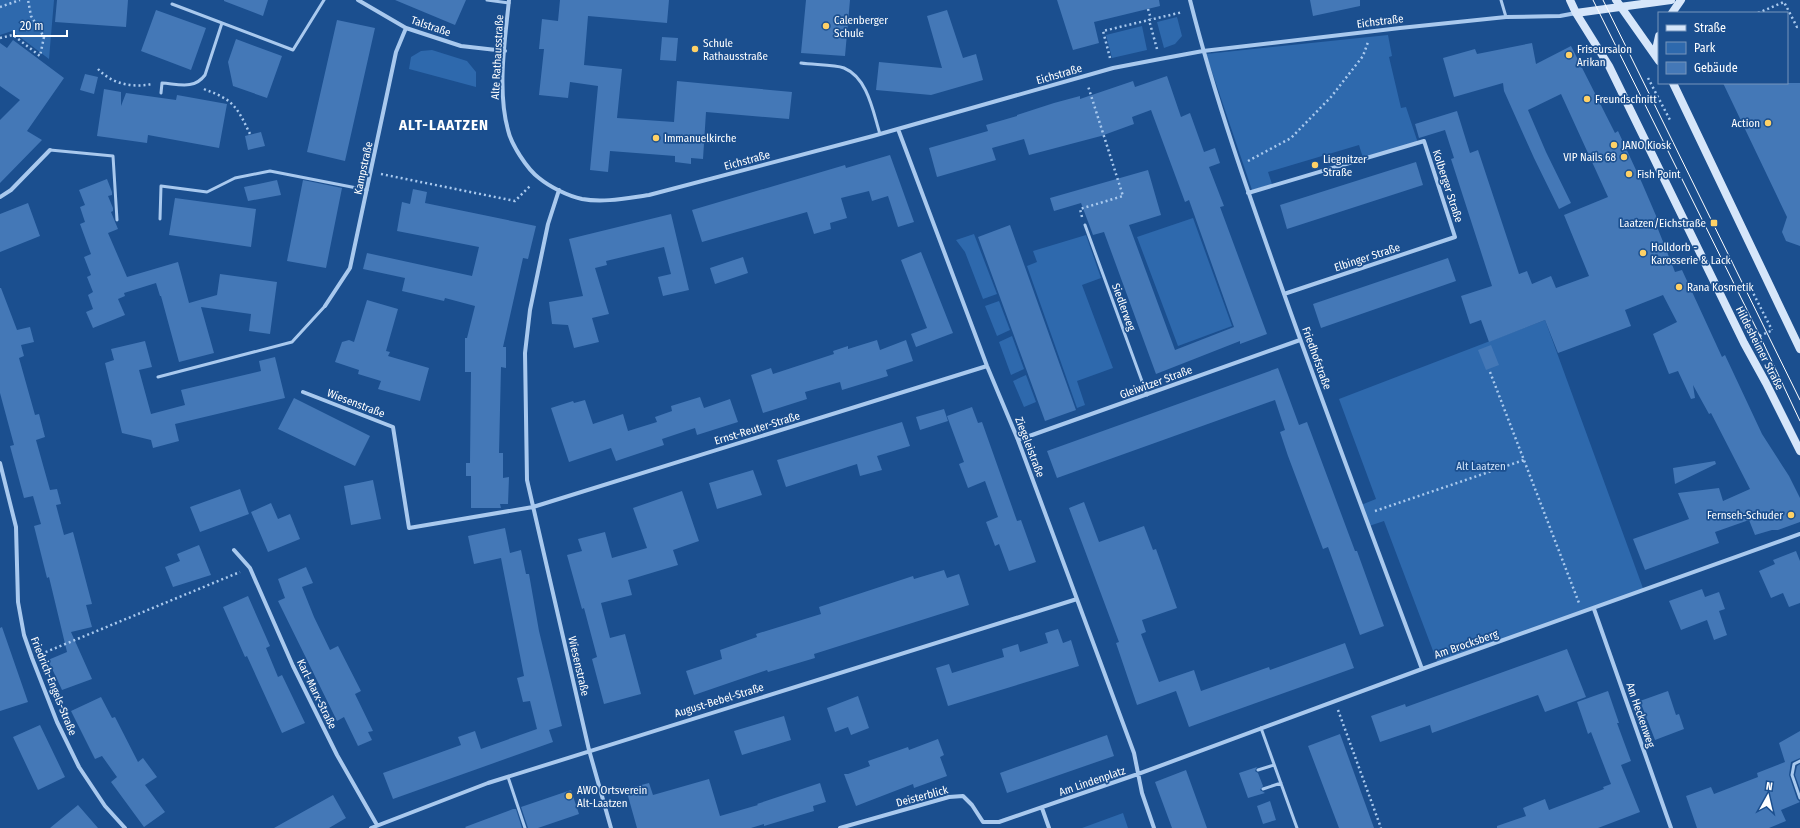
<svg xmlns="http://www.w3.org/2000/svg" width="1800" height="828" viewBox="0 0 1800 828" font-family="'Fira Sans Condensed',sans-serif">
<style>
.green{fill:#2e69ad}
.building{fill:#4478b7}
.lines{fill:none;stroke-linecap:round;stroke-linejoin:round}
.path{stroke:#a9c9ee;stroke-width:2.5;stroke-dasharray:2 3;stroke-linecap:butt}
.service{stroke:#a9c9ee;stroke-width:3}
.minor{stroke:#a9c9ee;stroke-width:4}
.secondary{stroke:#d6e6fa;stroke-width:8}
.tram{stroke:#fff;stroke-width:1}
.poi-dot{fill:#ffd166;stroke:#1b4f8f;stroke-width:1.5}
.labels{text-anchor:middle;stroke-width:3.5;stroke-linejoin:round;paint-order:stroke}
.poi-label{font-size:11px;fill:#fff;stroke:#1b4f8f;text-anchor:start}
.street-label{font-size:11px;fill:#fff;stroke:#1b4f8f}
.park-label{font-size:11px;fill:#cfe3fa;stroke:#1b4f8f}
.district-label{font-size:15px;font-weight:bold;letter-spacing:1px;fill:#fff;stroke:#1b4f8f}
</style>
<rect width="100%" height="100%" fill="#1b4f8f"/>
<path class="green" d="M0 0H54L49 59 12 31 0 35Z
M1177 17 1182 36 1175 44 1164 48 1157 22Z
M1142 26 1147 50 1112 58 1106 35Z
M1388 35 1392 56 1389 57 1401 108 1406 107 1418 143 1363 158 1359 145 1268 172 1272 184 1252 190 1206 54Z
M432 50 467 61 476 72V87L409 69 411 57 421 51Z
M1193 218 1232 326 1178 346 1137 237Z
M974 234 997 294 983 299 965 252 956 240Z
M1086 235 1101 278 1082 285 1113 368 1077 381 1085 405 1077 408 1027 266 1037 262 1033 251Z
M999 301 1010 330 997 336 985 306Z
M1545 320 1644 591 1438 664 1384 521 1369 526 1361 505 1376 499 1339 399Z
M1012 336 1024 369 1011 375 999 342Z
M1026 375 1036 402 1024 407 1013 381Z
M1123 813 1128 828H1082Z"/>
<path class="building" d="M57 0H128L126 27 55 22Z
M224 0H268L263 16 224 1Z
M395 0H466L455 25Z
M560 0H669L667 23 588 16 584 65 622 69 617 118 674 122 677 81 792 92 789 119 706 112 703 159 691 158V164L675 162V156L610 151 608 172 590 170 598 86 570 82 568 98 539 95 544 49H539L542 19 558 21Z
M806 0H850L845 56 801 53Z
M1057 0H1159L1160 6 1094 22 1099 43 1073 50Z
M1310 0H1360V6L1313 16Z
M156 10 206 28 191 70 141 51Z
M947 10 963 58 976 54 983 80 931 95 876 90 879 62 942 68 927 16Z
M337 20 375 28 345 161 307 152Z
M662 37 678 38 676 61 660 60Z
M236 39 282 56 267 98 233 86 228 62Z
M13 40 64 78 27 131 42 140 0 183V120L20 100 0 86V43L7 48Z
M1532 43 1536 64 1571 46 1615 133 1618 131 1642 183 1657 218 1654 219 1675 272 1682 270 1722 357 1725 355 1762 434 1789 476 1800 498V522L1778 530H1772L1755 535 1749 520 1715 532 1719 543 1645 570 1633 539 1689 519 1678 493 1719 488 1723 501 1750 489 1711 413 1709 414 1693 385 1695 398 1691 399 1678 371 1669 374 1653 334 1677 322 1663 295 1625 310 1631 326 1558 353 1545 320 1489 342 1481 320 1470 324 1461 296 1492 286 1451 159 1454 158 1445 130 1419 138 1415 124 1457 111 1470 153 1478 150 1519 274 1527 271 1532 284 1551 276 1556 288 1589 276 1564 215 1608 197 1561 94 1528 110 1546 152 1571 203 1559 209 1534 158 1504 91 1503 83 1454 97 1443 58 1475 49 1477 54Z
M85 74 98 77 94 94 80 90Z
M1167 76 1181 117 1190 113 1204 152 1215 148 1220 163 1209 167 1224 206 1220 207 1267 334 1240 344V341L1156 374 1104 232 1093 235 1081 203 1054 211 1050 198 1148 170 1161 215 1129 225 1175 350 1234 327 1189 200 1185 202 1151 110 1132 117 1134 124 1101 136 1029 155 1024 139 992 148 996 160 937 177 929 148 988 131 986 125 1017 116V115L1054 103 1080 96V99L1133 81 1135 87Z
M1723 83H1800V246L1786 241 1782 232 1787 217Z
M104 89 121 92V106L126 93 176 100 177 95 227 104 219 148 148 135 147 143 97 136Z
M261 132 265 146 248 150 245 136Z
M890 155 914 222 898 227 888 196 872 201 869 191 841 198 847 218 830 223 831 229 814 234 807 212 702 242 692 210 845 165 846 168Z
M1416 162 1423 185 1287 229 1280 205Z
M107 179 112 192V195L108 196 113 208V211L111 212 118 229 108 233 127 277 178 262 189 303 217 295 220 274 277 282 270 334 249 331 251 314 201 307 214 353 179 362 161 296H160L156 283 124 293 125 296 118 299 125 315 93 328 86 312 93 309 88 295 93 292 87 277 91 275 84 257 91 254 80 224 85 222 80 207 85 205 79 190Z
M277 180 281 195 248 201 244 187Z
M303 180 342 188 326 268 287 261Z
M413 189 427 192 425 203 536 226 528 259 523 258 503 347H506V368L501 367 499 453H503V478L509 477 508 504H500L501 508H471V476H466V463H470L471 372H465V338H467L475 306 445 298 444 301 402 291 405 278 363 269 367 253 472 276 479 247 397 231 402 202 410 204Z
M175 198 256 209 251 247 169 235Z
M28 203 40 236 0 252V214Z
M671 214 689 290 663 296 658 277 671 274 664 247 606 261 607 265 595 268 609 314 592 318 599 342 574 348 568 325 552 324 549 302 583 296 569 239Z
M1010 225 1076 410 1045 421 978 237Z
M921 252 953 333 916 347 911 334 927 328 901 260Z
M743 257 748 273 715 284 710 268Z
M1448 258 1456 281 1321 328 1313 304Z
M0 288H1L17 330 30 327 34 342 21 345 24 356 19 358 35 415 39 414 45 437 36 440 50 490 57 489 61 504 56 505 64 535 73 532 92 604 86 605 92 627 71 632 92 679 62 690 48 660 67 652 49 577 47 578 34 526 41 524 33 496 24 498 10 446 14 445 0 393Z
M367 300 398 309 386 351 390 352 388 356 429 368 420 401 378 389 381 381 358 374 359 370 335 362 342 342 349 340 354 342Z
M877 340 880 350 906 340 913 361 886 370 888 376 842 390 840 382 805 392 807 399 763 413 751 375 771 368 773 374 834 354 833 351 848 346V349Z
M145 341 152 367 139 370 151 414 185 405 181 390 261 371 259 361 275 357 285 398 175 424 179 441 153 448 151 440 122 433 105 363 114 360 111 349Z
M1491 345 1499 365 1486 370 1478 350Z
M1278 368 1299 425 1307 422 1355 551H1357L1384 626 1360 635 1328 547 1323 549 1288 456 1280 432 1285 430 1275 400 1057 478 1047 451Z
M700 397 704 408 730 399 738 422 697 435 695 428 662 439 664 445 616 461 611 448 569 462 551 408 573 401 574 403 585 400 593 424 623 414 628 431 657 422 655 417 672 411 671 406Z
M294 398 370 436 355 466 278 429Z
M972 407 978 423 982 422 1017 521 1021 520 1036 562 1009 571 999 544 995 546 986 522 998 517 985 481 968 488 959 464 964 462 947 416Z
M944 409 948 421 920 430 916 417Z
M902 422 910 446 877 456 882 470 860 476 857 464 786 487 777 460Z
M1715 461 1716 464 1675 484 1673 468Z
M753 470 762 495 717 509 709 483Z
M373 480 381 519 351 525 344 486Z
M240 489 249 514 200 532 190 507Z
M682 491 699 541 673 550 678 565 628 580 632 595 601 603 610 638 625 634 641 694 604 704 592 659 597 657 584 608 582 609 567 555 582 551 578 539 605 532 612 558 647 548 633 508Z
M1084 502 1099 542 1144 526 1153 550 1156 549 1177 608 1142 620 1146 632 1141 634 1159 682 1194 670 1201 691 1269 667 1270 670 1345 643 1354 668 1189 727 1176 691 1137 705 1116 643 1119 642 1069 508Z
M271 503 278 519 290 514 300 539 268 552 251 512Z
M505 528 510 553 521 550 526 574H529L539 631 562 726 549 730 553 742 393 799 383 773 461 745 458 737 475 731 481 749 537 729 530 701 523 702 517 678 524 676 501 558 474 564 468 536Z
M199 545 211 575 173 587 165 567 180 561 177 554Z
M1796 551 1800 561V603L1789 607 1783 593 1771 598 1759 571 1775 564 1773 560Z
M306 567 313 583 302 587 314 617 330 650 338 646 361 691 355 694 373 731 368 732 372 740 358 746 344 717 337 721 278 601 285 598 278 579Z
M944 570 947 578 959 574 969 605 814 654 815 658 768 672 767 670 694 695 686 671 722 659 720 650 757 637 756 634 821 614 819 607 913 576 914 579Z
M1702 589 1705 597 1719 592 1725 609 1719 611 1727 635 1714 640 1707 620 1681 630 1669 601Z
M248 596 270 646 266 648 278 677 282 675 305 723 282 733 247 656 245 657 223 607Z
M2 627 28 702 0 711V628Z
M1058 629 1063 643 1071 640 1079 666 948 706 936 668 949 664 952 673 1004 657 1002 649 1018 644 1020 652 1048 643 1045 633Z
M1567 649 1586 697 1545 712 1538 695 1432 733 1430 725 1380 742 1371 716 1405 704 1406 707Z
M1608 691 1619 723H1617L1631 761 1621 765 1640 812 1598 828H1497V826L1526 816 1523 808 1545 799 1549 810 1604 789 1603 787 1611 784 1591 732 1588 734 1577 702Z
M1668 691 1676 715 1679 714 1684 729 1655 740 1640 701Z
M858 696 869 728 851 735 848 727 835 732 827 708Z
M101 697 112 718 115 717 138 762 143 758 157 777 145 785 165 812 144 827 111 782 117 777 102 756 95 759 71 711Z
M784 716 791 740 742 755 734 731Z
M40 725 65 777 38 790 13 737Z
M1800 731V758L1791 762 1789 775 1797 799 1800 802 1781 810 1786 821 1769 828H1697L1686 796 1711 787 1714 794 1758 777 1757 773 1785 762 1779 743Z
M1340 734 1374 828H1339L1308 746Z
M1107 735 1114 756 1007 793 1000 773Z
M938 739 944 755 940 757 947 776 914 788 913 784 856 806 844 774H848L870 766 868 761 908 747 909 750Z
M1800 764V789L1795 775 1797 766Z
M1257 767 1255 771 1258 773 1263 786 1260 790 1265 793 1248 798 1239 773Z
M1186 770 1207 828H1172L1155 782Z
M709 779 720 816 758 805 757 804 820 783 826 802 813 806 814 811 764 826V824L751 828H637L626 789 649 783 653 795Z
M571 790 579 814 538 828H528L521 807Z
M333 795 346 818 329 828H274Z
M1270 801 1276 820 1263 824 1257 806Z
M78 805 98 828H50Z
M513 809H516L522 828H466L465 827Z"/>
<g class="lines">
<path class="path" d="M0 7 20 0
M1148 9 1151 19
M1758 13 1784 2 1797 27 1800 25
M0 38 13 35 40 56 44 37 31 16 28 0
M1157 49 1149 20 1183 12
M1110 58 1103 31 1149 20
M98 69C112 84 132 88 152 84
M1648 78 1671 122
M204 89C210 92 216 93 222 97 237 104 243 120 250 134
M1248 161 1291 138 1331 97 1363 56 1368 42
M381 174 515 201 531 185
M1082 217 1080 209 1123 196 1088 86
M1749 285 1772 330
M1755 338 1773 330
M1490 372 1579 603
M1375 511 1524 460
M41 654 240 572
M1338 710 1381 828"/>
<path class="service" d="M487 0 509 3
M1501 0 1506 17
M172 4 293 50 324 0
M801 63C813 65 834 64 844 68 868 78 873 112 880 134
M161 93 162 83C178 84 194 90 205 75L222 23
M50 150 113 156 117 220
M160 219 161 186 207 192 235 178 270 171 367 190
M1085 225 1147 395
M158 377 292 342 325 306
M1261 728 1297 828
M1800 761 1794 764 1792 775 1800 798
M1258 770 1274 765
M508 777 525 828
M1263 789 1281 783"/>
<path class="minor" d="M358 0 406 28 461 46 505 51
M509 0C505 40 497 90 508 130 511 144 527 169 539 178 550 187 568 196 582 199 604 203 627 198 649 195L873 136 1113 68 1160 59 1203 51 1400 28 1506 17 1560 16 1576 13
M1190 0C1215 99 1249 195 1283 291 1328 418 1375 543 1422 669
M898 129 987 366 1018 440 1134 753 1142 793 1154 828
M559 190 548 224 530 310 525 353 527 480 589 750 611 828
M1248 193 1424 141 1455 237 1284 294
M0 197 11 190 50 150
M325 306 350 268 396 52 406 28
M303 392 393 427 409 528 533 507 987 366
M1018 440 1300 340
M0 463 16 527 18 602 24 635 32 658 57 722 79 767 105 806 125 828
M234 550 250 568 293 666 337 755 377 825
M1594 609 1671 828
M1042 808 1049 828
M371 828 488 783 1077 599
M840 828 949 797 963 796 972 805 983 822H999L1138 774 1422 669 1800 534"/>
<path class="secondary" d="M1570 0 1576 13 1609 66 1744 343 1766 383 1800 451
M1616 0 1659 61
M1576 13 1671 0
M1672 13 1681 0
M1655 54 1659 36
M1673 83 1800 349"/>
<path class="tram" d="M1593 0 1760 336 1800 421
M1603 0 1800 400"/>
</g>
<g class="poi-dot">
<circle cx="826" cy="26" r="4"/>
<circle cx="695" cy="49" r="4"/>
<circle cx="1569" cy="55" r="4"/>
<circle cx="1587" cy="99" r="4"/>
<circle cx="1768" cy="123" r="4"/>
<circle cx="656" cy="138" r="4"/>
<circle cx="1614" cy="145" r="4"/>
<circle cx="1624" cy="157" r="4"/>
<circle cx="1315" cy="165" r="4"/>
<circle cx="1629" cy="174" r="4"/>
<rect x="1710" y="219" width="8" height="8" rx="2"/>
<circle cx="1643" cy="253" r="4"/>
<circle cx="1679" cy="287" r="4"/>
<circle cx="1791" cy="515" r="4"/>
<circle cx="569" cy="796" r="4"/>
</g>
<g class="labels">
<g class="poi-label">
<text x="834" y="24">Calenberger<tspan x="834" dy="13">Schule</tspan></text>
<text x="703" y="47">Schule<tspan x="703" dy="13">Rathausstraße</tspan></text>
<text x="1577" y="53">Friseursalon<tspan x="1577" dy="13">Arikan</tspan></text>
<text x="1595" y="103">Freundschnitt</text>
<text x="1760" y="127" text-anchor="end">Action</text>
<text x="664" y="142">Immanuelkirche</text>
<text x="1622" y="149">JANO Kiosk</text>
<text x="1616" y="161" text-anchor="end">VIP Nails 68</text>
<text x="1323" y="163">Liegnitzer<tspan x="1323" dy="13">Straße</tspan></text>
<text x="1637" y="178">Fish Point</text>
<text x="1706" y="227" text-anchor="end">Laatzen/Eichstraße</text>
<text x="1651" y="251">Holldorb -<tspan x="1651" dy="13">Karosserie &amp; Lack</tspan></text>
<text x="1687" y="291">Rana Kosmetik</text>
<text x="1783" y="519" text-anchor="end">Fernseh-Schuder</text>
<text x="577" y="794">AWO Ortsverein<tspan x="577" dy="13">Alt-Laatzen</tspan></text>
</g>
<g class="street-label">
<text transform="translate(1380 21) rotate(-7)" y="4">Eichstraße</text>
<text transform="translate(431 26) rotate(19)" y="4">Talstraße</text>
<text transform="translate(497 57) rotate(-87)" y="4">Alte Rathausstraße</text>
<text transform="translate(1059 74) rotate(-16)" y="4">Eichstraße</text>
<text transform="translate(747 160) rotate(-15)" y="4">Eichstraße</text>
<text transform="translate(363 168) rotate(-78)" y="4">Kampstraße</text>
<text transform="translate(1448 186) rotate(72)" y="4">Kolberger Straße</text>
<text transform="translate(1367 257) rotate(-18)" y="4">Elbinger Straße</text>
<text transform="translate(1124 307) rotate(70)" y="4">Siedlerweg</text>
<text transform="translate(1760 348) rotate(63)" y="4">Hildesheimer Straße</text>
<text transform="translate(1317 358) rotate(70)" y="4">Friedhofstraße</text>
<text transform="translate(1156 382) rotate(-20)" y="4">Gleiwitzer Straße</text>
<text transform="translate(356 403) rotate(21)" y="4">Wiesenstraße</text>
<text transform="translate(757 428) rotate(-17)" y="4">Ernst-Reuter-Straße</text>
<text transform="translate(1030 447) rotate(69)" y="4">Ziegeleistraße</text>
<text transform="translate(1466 644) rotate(-19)" y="4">Am Brocksberg</text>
<text transform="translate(579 666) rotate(77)" y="4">Wiesenstraße</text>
<text transform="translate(54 686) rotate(68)" y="4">Friedrich-Engels-Straße</text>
<text transform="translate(317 694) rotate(64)" y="4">Karl-Marx-Straße</text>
<text transform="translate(719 700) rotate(-17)" y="4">August-Bebel-Straße</text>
<text transform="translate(1641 715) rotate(71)" y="4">Am Heckenweg</text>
<text transform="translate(1092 781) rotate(-19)" y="4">Am Lindenplatz</text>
<text transform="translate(922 796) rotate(-15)" y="4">Deisterblick</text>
</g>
<g class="park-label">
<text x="1481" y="470">Alt Laatzen</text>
</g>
<g class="district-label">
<text x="444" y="130">ALT-LAATZEN</text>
</g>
</g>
<rect x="1658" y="12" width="130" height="72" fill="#1b4f8f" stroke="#7695bc"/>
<rect x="1666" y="25" width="20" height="6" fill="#d6e6fa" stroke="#7695bc"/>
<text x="1694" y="32" font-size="12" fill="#ffffff">Straße</text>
<rect x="1666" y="42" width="20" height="12" fill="#2e69ad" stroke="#7695bc"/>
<text x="1694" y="52" font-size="12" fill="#ffffff">Park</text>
<rect x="1666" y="62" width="20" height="12" fill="#4478b7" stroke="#7695bc"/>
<text x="1694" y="72" font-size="12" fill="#ffffff">Gebäude</text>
<g transform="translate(1768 796) rotate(8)" stroke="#1b4f8f" stroke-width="3" paint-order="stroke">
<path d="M0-3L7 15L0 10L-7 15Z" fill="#ffffff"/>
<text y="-6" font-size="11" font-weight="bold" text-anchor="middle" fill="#ffffff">N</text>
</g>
<path d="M14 30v6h53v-6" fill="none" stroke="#ffffff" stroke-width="2"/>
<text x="20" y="30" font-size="12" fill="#ffffff" stroke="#1b4f8f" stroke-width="3" paint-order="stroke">20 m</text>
</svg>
